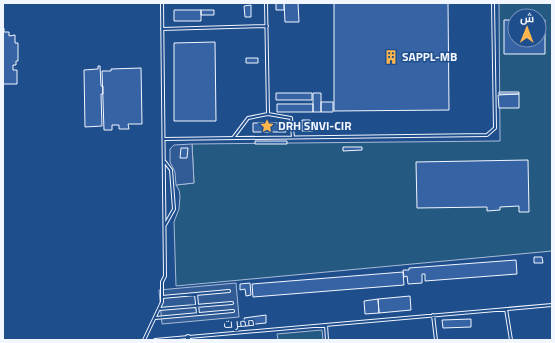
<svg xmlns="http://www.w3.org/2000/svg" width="555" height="343" viewBox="0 0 555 343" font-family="'Titillium Web',Cairo,sans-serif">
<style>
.green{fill:#245a82;stroke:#a8bbd7;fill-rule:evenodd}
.parking{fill:#305b95;stroke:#a8bbd7}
.building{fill:#3563a3;stroke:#f2f6ff}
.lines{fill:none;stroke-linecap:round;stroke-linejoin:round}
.lane-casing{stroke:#f2f6ff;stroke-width:4}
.street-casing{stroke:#f2f6ff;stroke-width:6}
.lane{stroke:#1f4e8c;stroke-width:2}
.street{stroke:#1f4e8c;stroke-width:4}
.labels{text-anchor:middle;stroke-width:3;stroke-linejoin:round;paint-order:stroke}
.poi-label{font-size:12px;font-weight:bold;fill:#f2f6ff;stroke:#1f4e8c;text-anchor:start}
.street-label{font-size:12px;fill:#f2f6ff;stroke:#1f4e8c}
</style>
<rect width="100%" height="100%" fill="#1f4e8c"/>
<path class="green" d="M499 3H552V251L176 286 174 222 179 209 180 196 179 190 176 185 194 183 192 144 500 141ZM515 16H539V40H515Z
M322 330 323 340H278L277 334Z"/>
<path class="parking" d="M192 144 194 183 176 185 175 172 170 162V149L174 145Z
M236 283 239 317 162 324 159 290Z"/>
<path class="building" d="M276 3H284V10H276Z
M284 3H298L299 22H285Z
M334 3H448L449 110 334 111Z
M251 5V17H245L244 6Z
M174 10H201V21H174Z
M201 10H214V15H201Z
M504 20H515V40H539V20H545V54H504Z
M3 28H4V32H9V36L15 35V43H18V61H16V65H13V70H17V84H3Z
M215 42 216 121H174V43Z
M246 58H258V63H246Z
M98 66H100L101 86H103V94H101L102 126 85 127 84 70 98 69Z
M141 68 142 124H128L129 129H119V125H112V130H104L102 71H111V69Z
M499 92H519V94H499Z
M276 93H312V100H276Z
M313 93H321V112H313Z
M519 94V108H499L498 95Z
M321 102H333V112H321Z
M277 104H313V112H277Z
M302 120H310V125H313V131H302Z
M253 123H286V132H253Z
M255 141H287V144H255Z
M343 147H362V150L343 151Z
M181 148H188L187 158H180Z
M528 160 529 212H519V206L500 207V210L487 211V207L417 208 416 162Z
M534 257H542L543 263H534Z
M516 260 517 274 425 281V274H422V283L408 284 407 276 404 277 403 270H409V268Z
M403 272 404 285 253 297 252 284Z
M250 283 251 295 246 296 245 289 240 290V284Z
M410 296 411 310 379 313 378 299Z
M378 299 379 313 365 314 364 301Z
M266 315V323L245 325 244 318Z
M471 319V327L443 328 442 320Z"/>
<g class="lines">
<defs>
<path id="lane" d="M162 29 267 26
M268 114 291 118 293 137
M233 138 248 118 268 114 266 3
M164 139 487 135 495 128 493 3
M165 162 171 170 174 209 165 225
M196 294 198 314
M162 297 229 291
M159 309 232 303
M506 309 511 340
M433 315 436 340
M155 318 233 311
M326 325 327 340
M144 340 162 302V282L165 276 162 3
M155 340 552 305"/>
<path id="street" d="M188 337V340"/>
</defs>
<use href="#lane" class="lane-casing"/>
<use href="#street" class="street-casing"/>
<use href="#lane" class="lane"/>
<use href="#street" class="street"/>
</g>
<defs>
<symbol id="building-bare" viewBox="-9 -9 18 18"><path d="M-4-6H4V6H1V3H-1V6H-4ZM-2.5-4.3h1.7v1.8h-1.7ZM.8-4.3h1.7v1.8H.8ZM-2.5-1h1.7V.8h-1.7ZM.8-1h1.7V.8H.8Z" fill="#ffb74d" stroke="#1f4e8c" stroke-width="2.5" paint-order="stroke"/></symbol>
<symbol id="sight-bare" viewBox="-9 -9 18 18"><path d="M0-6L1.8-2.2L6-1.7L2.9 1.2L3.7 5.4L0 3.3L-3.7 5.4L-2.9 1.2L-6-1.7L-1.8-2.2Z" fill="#ffb74d" stroke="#1f4e8c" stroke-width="2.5" paint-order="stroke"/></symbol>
</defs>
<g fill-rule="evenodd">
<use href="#building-bare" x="381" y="47" width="20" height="20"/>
<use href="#sight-bare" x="257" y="116" width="20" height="20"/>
</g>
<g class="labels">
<g class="poi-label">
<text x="402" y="61">SAPPL-MB</text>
<text x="278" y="130">DRH SNVI-CIR</text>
</g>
<g class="street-label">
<text transform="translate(239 323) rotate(-5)" y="4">ممر ت</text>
</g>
</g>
<rect width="555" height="343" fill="none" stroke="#f2f6ff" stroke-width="8"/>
<g transform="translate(527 28) rotate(1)"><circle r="19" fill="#1f4e8c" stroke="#7391ba"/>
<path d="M0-3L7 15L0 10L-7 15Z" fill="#ffb74d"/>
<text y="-6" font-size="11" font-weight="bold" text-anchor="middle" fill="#f2f6ff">ش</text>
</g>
</svg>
